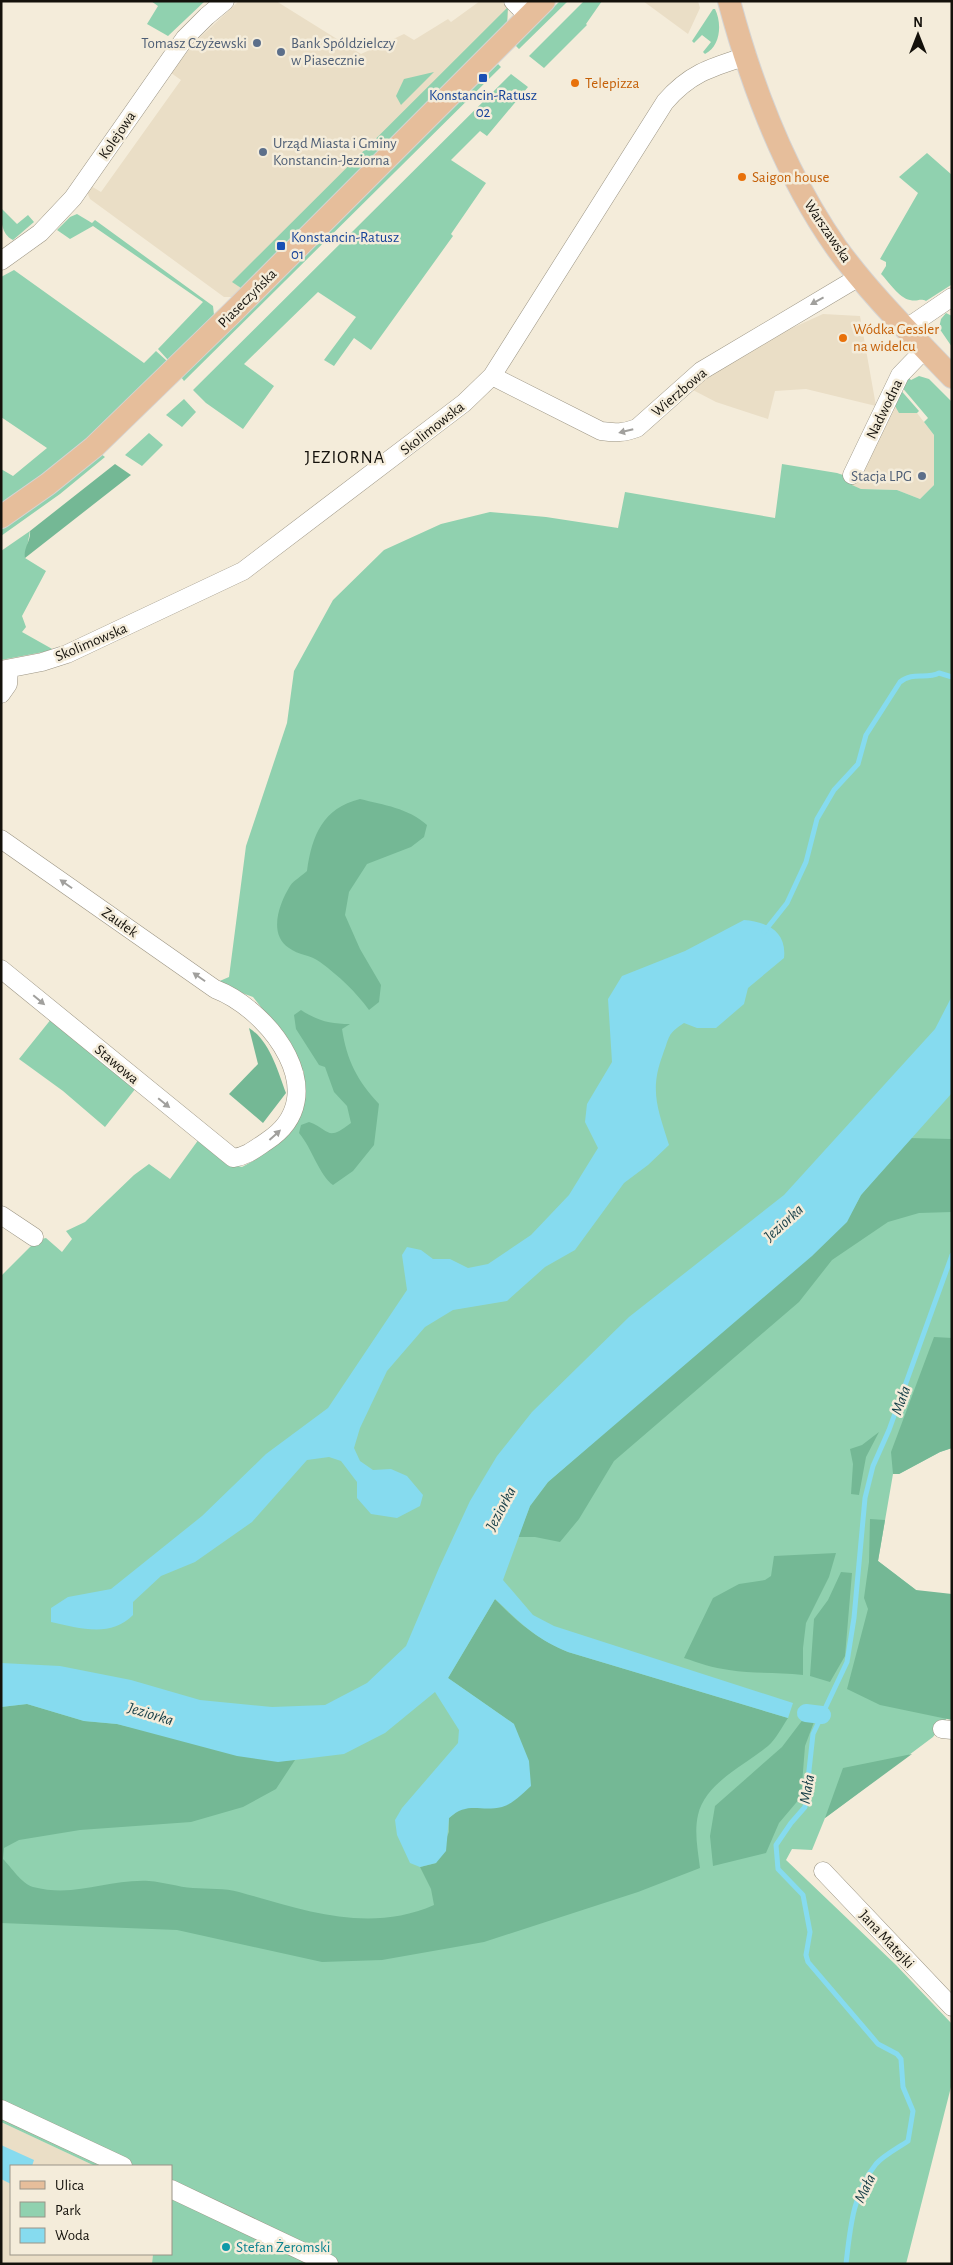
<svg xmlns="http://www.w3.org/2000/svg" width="953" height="2265" viewBox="0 0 953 2265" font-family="'Alegreya Sans',sans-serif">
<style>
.built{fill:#eadec6}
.green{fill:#90d1af}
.forest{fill:#74b895}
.water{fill:#86dbef}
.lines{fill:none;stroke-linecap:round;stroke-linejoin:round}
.stream{stroke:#86dbef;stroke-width:5}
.canal{stroke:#86dbef;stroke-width:18}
.minor-casing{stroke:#9b9483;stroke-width:19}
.major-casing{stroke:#d5d4d3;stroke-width:24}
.minor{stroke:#fff;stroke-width:18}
.major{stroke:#e6be9b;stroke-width:22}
.oneway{fill:#a1a09d}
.service-dot{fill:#5c6f8a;stroke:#f4ecda;stroke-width:2}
.transit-dot{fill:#1a4fb4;stroke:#f4ecda;stroke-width:2}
.food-dot{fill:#e8710a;stroke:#f4ecda;stroke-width:2}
.culture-dot{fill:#0f9aa8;stroke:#f4ecda;stroke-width:2}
.labels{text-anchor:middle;stroke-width:5;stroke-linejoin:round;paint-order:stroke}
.service-label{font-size:15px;fill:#4e5e75;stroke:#f4ecda;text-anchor:end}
.food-label{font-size:15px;fill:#c56008;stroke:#f4ecda;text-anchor:start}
.transit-label{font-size:15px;fill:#164399;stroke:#f4ecda}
.street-label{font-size:15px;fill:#14110b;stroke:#f4ecda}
.culture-label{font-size:15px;fill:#0d838f;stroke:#f4ecda;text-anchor:start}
.water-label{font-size:16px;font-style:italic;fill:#163e47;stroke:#f4ecda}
.quarter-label{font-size:18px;letter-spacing:1px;fill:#14110b;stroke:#f4ecda}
</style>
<rect width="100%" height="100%" fill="#f4ecda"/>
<path class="built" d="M239 1H276L361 54 404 34 414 40 448 19 451 22 480 1H501L508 7V18L507 23 232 297H224L90 199 87 192 91 186 101 192 181 80 171 73 194 43Z
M643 1H698L700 8 688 34Z
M823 314 860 316 876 406 806 389 775 391 768 419 716 402 691 389 770 338Z
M895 406 901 412 917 413 934 435V485L920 499 897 490 861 489 851 485Z
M1 2122 95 2166H11V2254H153L152 2264 1 2262Z"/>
<path class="green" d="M151 1H205L168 36 147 24 158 6Z
M560 1 567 2 519 49 516 46 517 43Z
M584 1H602L586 24 587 25 544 68 529 56Z
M508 7 507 23 241 288 232 282Z
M713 9H715C722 23 721 46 705 54L703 52 711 42 702 35 694 43 692 41Z
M498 64 501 67 184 381 181 377Z
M434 72 401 105 396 96 404 79Z
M511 74 528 87 487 136 480 131 451 160 486 183 451 234 453 236 371 350 354 338 334 366 324 360 356 317 318 292 244 364 274 386 243 429 206 403 193 390Z
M927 153 952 175V282L951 285 926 301C920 298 917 302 910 300 899 298 889 282 881 274L886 266V262L880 259 918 193 899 177Z
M1 208 17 224 28 215 34 222 13 240C1 234 1 220 1 208Z
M77 214 92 223 95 220 213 306 214 315 168 360 158 349 203 302 93 226 70 239 57 230 70 217Z
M14 270 144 363 156 351 167 361 76 449 1 505V469L13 476 47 448 1 417V277Z
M946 313 952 316V347L939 328 941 319Z
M919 376 929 379 952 402V1448L940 1452 899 1474H893L878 1561 916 1590 952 1711 933 1737 825 1818 812 1850 792 1849 786 1860 896 1965 952 2024V2083L906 2264H152L153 2254H171V2166H95L1 2122V1276L37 1240 46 1238 62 1252 72 1239 66 1231 85 1222 134 1175 149 1164 170 1179 199 1139 233 1165 242 1167 255 1160 292 1131 302 1113 304 1072 276 1026 253 997 215 983 229 977 246 846 287 723 294 671 333 600 384 550 441 524 490 512 546 517 618 528 625 492 775 518 782 464 837 473 855 479 852 485 861 489 897 490 920 499 934 485V435L924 422 928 418 900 385 908 377 911 380Z
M898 387 919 411 917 413H899L895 406Z
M184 399 196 412 182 427 166 415Z
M149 433 163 445 142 466 125 455Z
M101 454 105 457 60 494 1 536V530L24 515Z
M30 531 25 558 46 571 22 616 26 627 22 632 54 650 1 660V551Z
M52 1018 136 1088 105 1127 63 1091 19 1059Z"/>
<path class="forest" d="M115 464 131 475 25 558C23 548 31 541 30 531Z
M360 799C384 805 408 808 427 825L424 837 411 847 367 864 349 892 345 915 360 949 381 985 379 1002 369 1010C356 992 339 976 320 962 311 955 298 955 289 948 268 934 279 904 290 886 294 880 302 876 307 871 312 835 323 808 360 799Z
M301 1010C318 1021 330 1024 350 1024L342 1029C347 1061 357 1080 379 1104L374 1145 353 1171 333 1185C319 1175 312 1148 299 1133L301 1125 309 1122C331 1130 326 1142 351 1123L347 1106 334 1092 325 1067 319 1065 296 1029 294 1015Z
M249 1028C270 1041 278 1072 286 1093L263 1123 229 1094 258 1064Z
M909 1138 952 1139V1212L919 1213 888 1222 832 1260 799 1302 614 1461 579 1519 560 1542 535 1537H518L530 1506 548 1482 846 1222 861 1195Z
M934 1337 952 1338V1448L940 1452 899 1474H893L891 1452Z
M879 1432 866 1457 859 1495 851 1494 853 1464 850 1449 862 1445Z
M870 1519 885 1520 878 1561 916 1590 952 1594V1720L880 1705 847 1689 868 1609 864 1598 869 1562Z
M836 1553 829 1577 806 1623 803 1648V1675C778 1672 754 1674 729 1670 713 1668 699 1663 684 1658L713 1598 739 1584 765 1580 771 1576 774 1556Z
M841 1572 852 1573 845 1656 830 1682 810 1676 814 1619 828 1600Z
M495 1599C518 1623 537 1639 568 1652L788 1718C782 1727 776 1739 768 1746 745 1765 705 1783 698 1815 694 1832 698 1851 700 1868L638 1892 484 1942 382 1960 322 1962 177 1930 1 1923V1707L27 1704 84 1721 117 1724 278 1761 295 1760 276 1789 243 1807 191 1822 80 1830 19 1840 4 1848 3 1859C11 1867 22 1884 33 1887 76 1898 107 1879 149 1881 164 1882 178 1887 193 1888 208 1889 225 1888 239 1892 303 1910 368 1934 434 1905L431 1889 420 1867 436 1863 449 1832V1818L460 1809 471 1807 514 1724 448 1678Z
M804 1718 814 1722 805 1746 801 1797 779 1823 766 1853 713 1866 710 1836 715 1806 782 1747Z
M912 1754 825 1818 843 1768Z"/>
<path class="water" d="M744 920C768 922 787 932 784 958L748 988 744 1004 716 1028H697L684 1023C667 1034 670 1036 663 1054 649 1091 658 1109 669 1145L648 1165 624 1183 575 1250 545 1267 507 1301 453 1310 425 1327 387 1371 360 1428 354 1448 360 1461 373 1470 391 1469 407 1476 423 1495 420 1506 397 1518 371 1514 357 1498V1482L341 1461 329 1457 307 1460 252 1522 195 1562 161 1576 133 1602V1615C111 1638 79 1628 51 1622V1608L68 1597 111 1589 202 1516 266 1454 328 1408 407 1290 402 1255 407 1247 421 1250 433 1259H450L468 1268 488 1264 531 1235 569 1195 598 1148 585 1122 587 1104 612 1062 608 999 622 976 685 951Z
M952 996V1093L861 1195 847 1222 812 1256 548 1482 530 1506 503 1580 533 1615 554 1626 793 1703 788 1718 568 1652C533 1637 522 1624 495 1599L448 1678 514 1724 529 1761 531 1786C523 1793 513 1804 502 1807 479 1812 468 1801 449 1818L446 1851 436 1863 420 1867 410 1863 397 1835 395 1820 402 1808 458 1743 459 1730 435 1692 385 1733 344 1754 278 1762 237 1756 117 1724 84 1721 27 1704 1 1707V1663L60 1666 131 1680 200 1700 272 1707 325 1705 367 1683 406 1646 439 1568 470 1501 497 1456 532 1412 629 1317 784 1195 935 1029Z
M1 2145 34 2160 32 2166H11V2184L1 2179Z"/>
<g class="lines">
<path class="stream" d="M764 932 787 903 806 862 817 819 834 790 858 764 866 735 900 682C913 671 926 680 939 673L952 677
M846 2264C850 2229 853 2192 876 2164 884 2155 898 2148 908 2141L913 2111 903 2087 901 2059 897 2054 878 2044 808 1962 806 1955 810 1932 803 1895 778 1869 776 1845 791 1823 805 1807 813 1734 847 1662 854 1618 865 1498 873 1466 889 1430 952 1255"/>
<path class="canal" d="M806 1713 822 1715"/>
<defs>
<path id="minor" d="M513 1 529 17
M1 261 40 233 73 198 185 38 207 16 225 1
M905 329 952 297
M492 376 601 431C615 433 624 433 637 428L701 371 859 277
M852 475 900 375 925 349
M1 670 42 662 67 654 243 571 464 403 492 376 665 102C690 73 712 67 747 56
M1 694 8 684 9 669
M1 839 215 989C270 1010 336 1096 267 1141 255 1149 247 1156 233 1158L1 969
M1 1215 34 1237
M942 1729 952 1730
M823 1871 952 2007
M1 2109 123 2166
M171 2189 329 2264"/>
<path id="major" d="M729 1C752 87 785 174 836 247 870 294 912 335 952 377
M1 517 48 484 94 447 233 312 544 1"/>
</defs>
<use href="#minor" class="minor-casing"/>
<use href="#major" class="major-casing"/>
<use href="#minor" class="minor"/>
<use href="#major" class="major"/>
</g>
<defs><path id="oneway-solid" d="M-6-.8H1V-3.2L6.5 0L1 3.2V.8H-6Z" transform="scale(1.25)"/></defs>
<g class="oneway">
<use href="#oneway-solid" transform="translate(817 301) rotate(151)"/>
<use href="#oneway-solid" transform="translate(626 431) rotate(166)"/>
<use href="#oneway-solid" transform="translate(66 884) rotate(-145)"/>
<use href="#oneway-solid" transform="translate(199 977) rotate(-145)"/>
<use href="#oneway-solid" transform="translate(39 1000) rotate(40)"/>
<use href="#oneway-solid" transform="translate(164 1103) rotate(39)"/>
<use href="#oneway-solid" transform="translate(275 1135) rotate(-42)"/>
</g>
<g class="service-dot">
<circle cx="257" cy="43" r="5"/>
<circle cx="281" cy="52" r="5"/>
<circle cx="263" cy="152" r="5"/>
<circle cx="922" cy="476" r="5"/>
</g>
<g class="transit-dot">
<rect x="478" y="73" width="10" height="10" rx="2.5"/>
<rect x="276" y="241" width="10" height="10" rx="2.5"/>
</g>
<g class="food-dot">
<circle cx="575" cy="83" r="5"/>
<circle cx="742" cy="177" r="5"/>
<circle cx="843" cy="338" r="5"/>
</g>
<circle class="culture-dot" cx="226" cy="2247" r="5"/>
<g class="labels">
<g class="service-label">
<text x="247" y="48">Tomasz Czyżewski</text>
<text x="291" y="48" text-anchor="start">Bank Spóldzielczy<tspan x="291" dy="17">w Piasecznie</tspan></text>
<text x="273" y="148" text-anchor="start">Urząd Miasta i Gminy<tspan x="273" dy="17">Konstancin-Jeziorna</tspan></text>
<text x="912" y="481">Stacja LPG</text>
</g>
<g class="food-label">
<text x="585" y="88">Telepizza</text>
<text x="752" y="182">Saigon house</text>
<text x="853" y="334">Wódka Gessler<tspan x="853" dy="17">na widelcu</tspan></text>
</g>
<g class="transit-label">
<text x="483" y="100">Konstancin-Ratusz<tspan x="483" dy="17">02</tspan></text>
<text x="291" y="242" text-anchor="start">Konstancin-Ratusz<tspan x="291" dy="17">01</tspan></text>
</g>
<g class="street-label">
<text transform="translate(117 135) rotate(-56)" y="5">Kolejowa</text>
<text transform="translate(828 231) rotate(56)" y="5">Warszawska</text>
<text transform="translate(247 298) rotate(-45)" y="5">Piaseczyńska</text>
<text transform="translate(679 392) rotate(-40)" y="5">Wierzbowa</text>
<text transform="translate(884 409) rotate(-64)" y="5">Nadwodna</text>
<text transform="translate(432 428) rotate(-38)" y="5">Skolimowska</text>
<text transform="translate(91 642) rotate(-23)" y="5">Skolimowska</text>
<text transform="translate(120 922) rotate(35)" y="5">Zaułek</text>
<text transform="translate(117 1064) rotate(40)" y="5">Stawowa</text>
<text transform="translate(887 1939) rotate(47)" y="5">Jana Matejki</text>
</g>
<g class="culture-label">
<text x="236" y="2252">Stefan Żeromski</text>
</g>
<g class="water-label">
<text transform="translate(783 1222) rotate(-42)" y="6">Jeziorka</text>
<text transform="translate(900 1400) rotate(-70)" y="6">Mała</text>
<text transform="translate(500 1508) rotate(-62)" y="6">Jeziorka</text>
<text transform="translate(151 1713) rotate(17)" y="6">Jeziorka</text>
<text transform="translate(806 1789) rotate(-81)" y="6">Mała</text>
<text transform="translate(864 2188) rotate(-64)" y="6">Mała</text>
</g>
<g class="quarter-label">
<text x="345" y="463">JEZIORNA</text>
</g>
</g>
<rect width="953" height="2265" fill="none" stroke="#14110b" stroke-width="5"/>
<rect x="10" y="2165" width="162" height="90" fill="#f4ecda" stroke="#9a9487"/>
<rect x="20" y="2181" width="25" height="8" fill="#e6be9b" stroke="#9a9487"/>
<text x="55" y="2190" font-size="15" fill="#14110b">Ulica</text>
<rect x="20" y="2202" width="25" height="15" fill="#90d1af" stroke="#9a9487"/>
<text x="55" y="2215" font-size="15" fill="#14110b">Park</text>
<rect x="20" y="2228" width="25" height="15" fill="#86dbef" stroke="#9a9487"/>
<text x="55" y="2240" font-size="15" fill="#14110b">Woda</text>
<g transform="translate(918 35)" stroke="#f4ecda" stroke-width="4" paint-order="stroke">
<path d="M0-4L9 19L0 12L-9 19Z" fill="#14110b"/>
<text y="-8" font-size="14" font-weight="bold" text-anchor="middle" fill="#14110b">N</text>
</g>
</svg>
